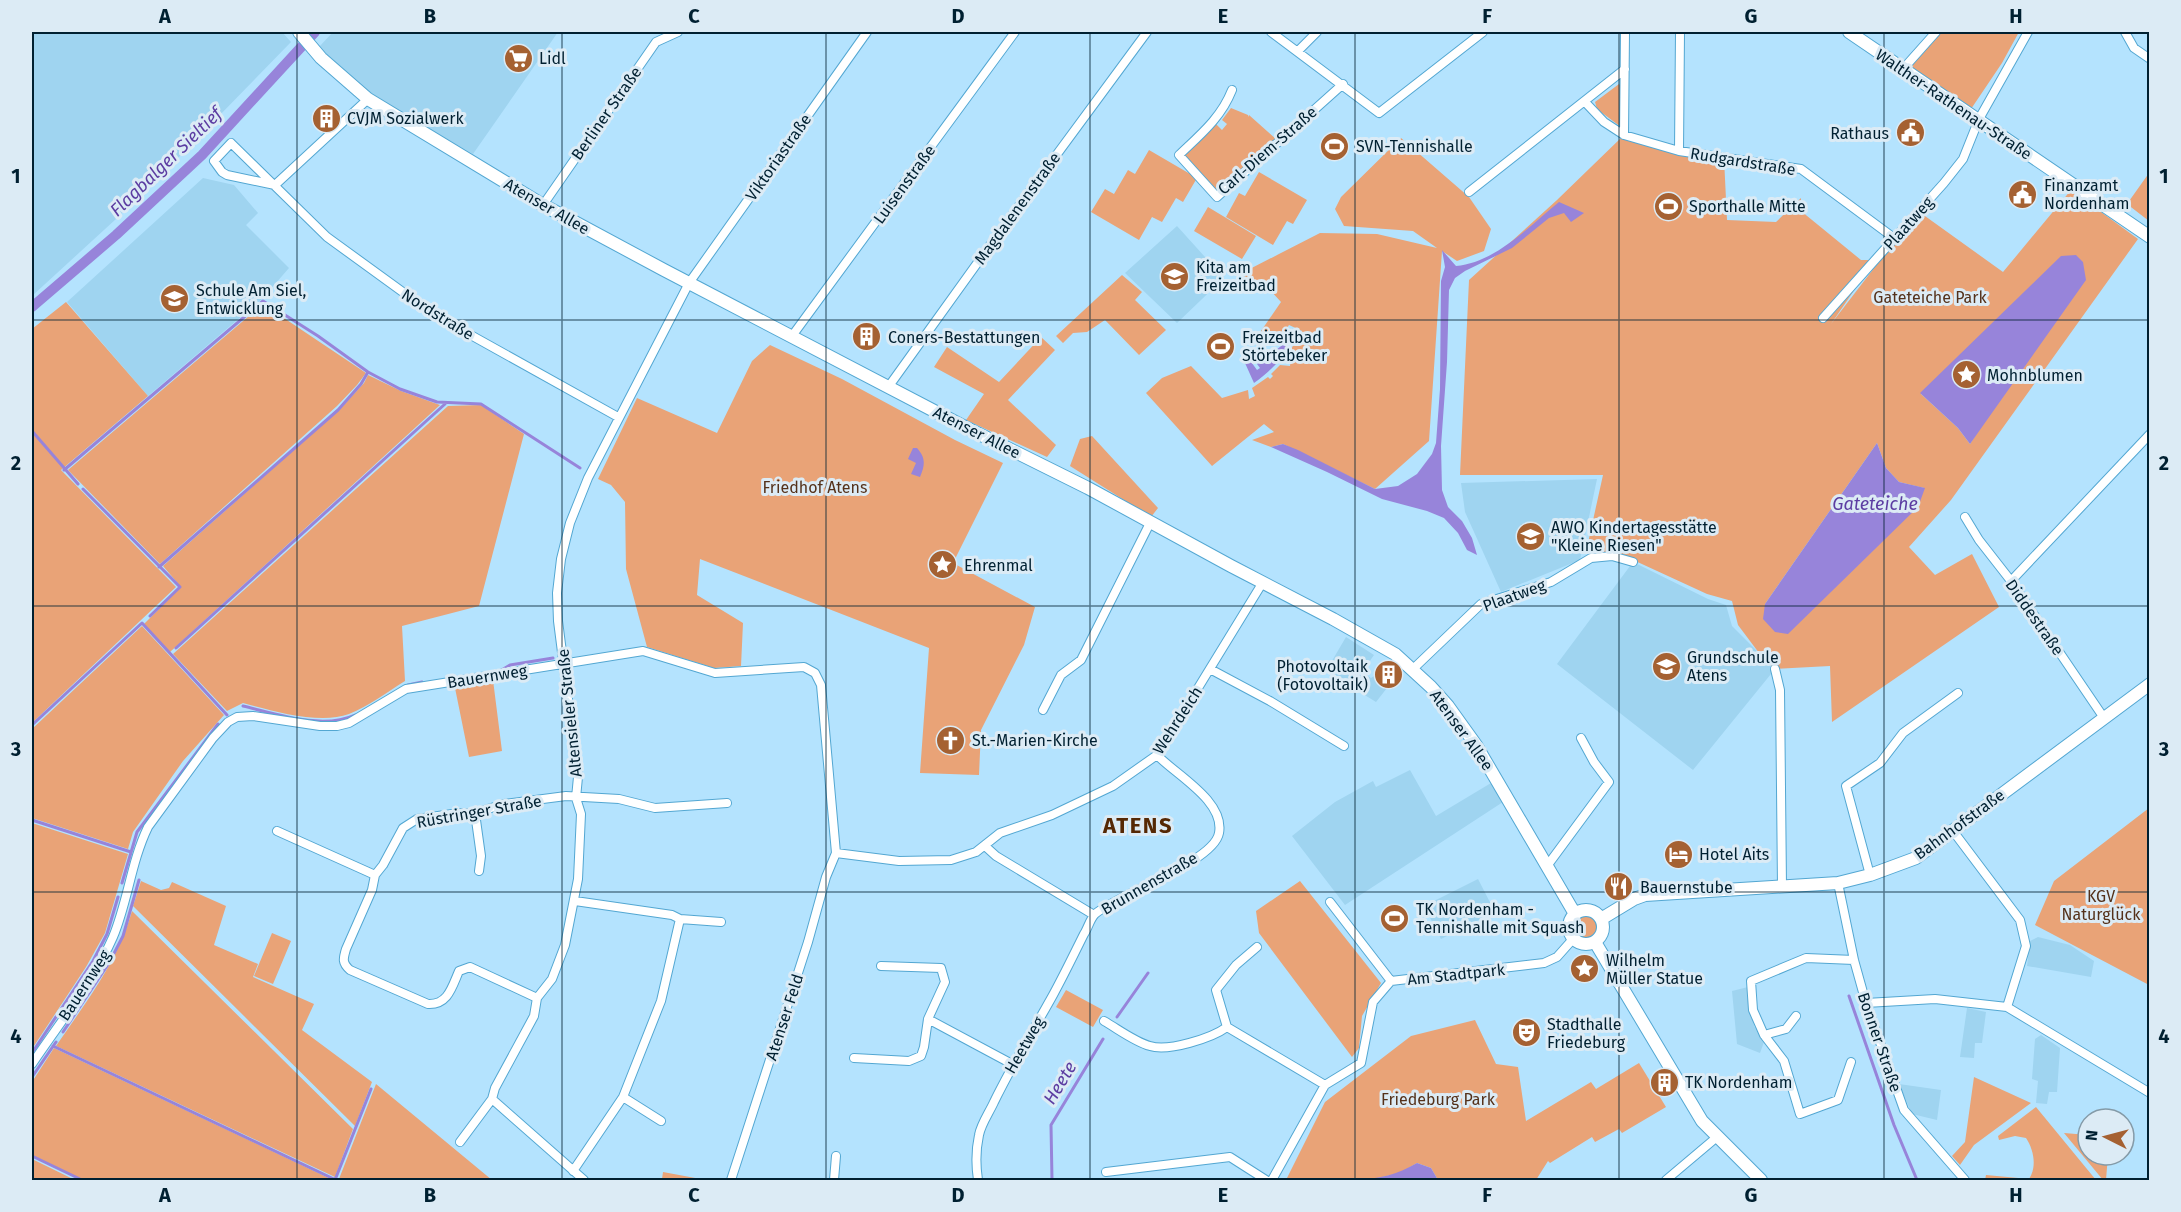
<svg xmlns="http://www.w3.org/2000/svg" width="2181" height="1212" viewBox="0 0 2181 1212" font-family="'Fira Sans',sans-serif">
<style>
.built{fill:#9fd4f0}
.green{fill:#e9a377;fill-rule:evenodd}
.water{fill:#9784da}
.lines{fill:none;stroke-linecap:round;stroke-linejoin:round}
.stream{stroke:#9784da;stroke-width:3}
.canal{stroke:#9784da;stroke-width:10}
.street-casing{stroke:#53a7d2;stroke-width:10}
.secondary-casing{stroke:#53a7d2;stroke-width:14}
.street{stroke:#fff;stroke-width:8}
.secondary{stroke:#fff;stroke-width:12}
.grid{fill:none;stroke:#002031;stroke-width:1.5;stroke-opacity:0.55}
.labels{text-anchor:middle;stroke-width:6;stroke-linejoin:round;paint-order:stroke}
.poi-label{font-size:16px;fill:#002031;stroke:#dcebf5;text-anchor:start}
.street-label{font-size:16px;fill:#002031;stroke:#dcebf5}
.park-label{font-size:16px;fill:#54311a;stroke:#dcebf5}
.water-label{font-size:18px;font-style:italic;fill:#5c3da2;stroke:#dcebf5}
.district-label{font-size:22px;font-weight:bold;letter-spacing:1.5px;fill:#552804;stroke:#dcebf5}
.neatline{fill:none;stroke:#002031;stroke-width:2}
.grid-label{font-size:20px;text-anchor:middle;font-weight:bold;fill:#002031}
</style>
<rect width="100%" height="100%" fill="#b4e3fe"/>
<path class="built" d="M32 32H282L291 42 140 197 32 296Z
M333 32H558L473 154 371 95 319 47Z
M203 178 234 185 258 213 246 225 289 268 262 299 148 396 67 302Z
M1177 226 1224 278 1177 323 1125 273Z
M1597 479 1580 560 1501 592 1465 512 1461 483Z
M1633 562 1708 599 1726 605 1732 626 1775 669 1693 770 1557 664Z
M1346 637 1374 655 1362 672 1371 678 1374 676 1387 688 1376 702 1326 671Z
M1410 770 1436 816 1491 783 1503 802 1345 905 1292 836 1335 802 1373 781 1376 787Z
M1478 879 1495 912 1441 939 1424 906Z
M2038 937 2070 945 2094 961 2091 977 2027 966 2030 941Z
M1748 987 1754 1026 1764 1042 1760 1053 1737 1044 1732 991Z
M1967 1008 1986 1012 1982 1043H1975L1974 1058 1960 1057Z
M2041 1035 2060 1048 2057 1092H2049L2047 1104 2036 1103 2038 1081 2032 1079 2035 1039Z
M1899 1084 1941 1090 1937 1120 1912 1114Z"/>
<path class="green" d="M1937 32H2019L2002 63 1971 109 1906 68Z
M1619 84 1622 87 1621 127 1597 109 1595 102Z
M1231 108 1248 115V117L1249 115 1276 139 1217 194 1181 156 1216 124 1222 130 1227 124 1222 120Z
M1624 135 1724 158 1727 220 1776 222 1801 198V211L1861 260H1875L1831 324 1918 211 2003 272 2071 190 2138 239 1951 500 1909 547 1935 575 1972 554 1999 607 1832 722 1830 666 1775 669 1762 657 1738 625 1732 601 1707 594 1618 553 1586 552 1603 475H1460L1469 280 1557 200ZM2083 262 1970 444 1958 428 1921 394ZM1877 443 1886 468 1899 482 1924 488 1765 604Z
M1401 138 1469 197 1491 229 1484 251 1457 261 1442 251 1429 441 1375 489 1283 444 1271 447 1252 440 1274 432 1264 424 1212 466 1146 393 1162 378 1191 366 1222 398 1248 390 1249 399 1255 396 1252 388 1268 377 1270 379 1273 376 1271 374 1280 365 1290 366 1291 359 1288 354 1302 331 1289 325 1283 334 1273 343 1261 331 1281 302 1269 289 1240 274 1320 233 1377 234 1437 248 1413 231 1344 226 1335 209 1341 197Z
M1149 150 1197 178 1183 202 1176 198 1162 222 1152 217 1139 240 1091 212 1105 189 1114 194 1128 170 1135 174Z
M1259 172 1307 200 1293 224 1287 221 1273 245 1226 217 1239 193 1245 196Z
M2149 173 2150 221H2149L2127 204Z
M1208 207 1256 236 1242 259 1194 231Z
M1122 275 1142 292 1135 300 1166 330 1139 355 1105 320 1087 332 1073 333 1063 343 1056 336Z
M66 302 148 396 61 470 176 587 32 723V329Z
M263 304 366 373 357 385 337 406 160 564 68 470Z
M1041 337 1055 350 1008 400 1056 445 1047 457 966 420 984 394 934 367 947 347 999 382Z
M770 345 842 379 955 440 1003 463 953 563 1035 607 1024 645 981 730 979 775 920 773 929 648 700 559 697 595 743 623 741 666 714 668 647 647 626 569 625 502 611 485 598 479 637 398 717 433 752 361Z
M368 375 401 391 440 405 170 652 144 624 181 587 163 566 341 408 364 383Z
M481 405 524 434 479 606 402 626 405 681C387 692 369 706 349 714 320 725 273 711 243 703L227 711 173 654 448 406Z
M1092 436 1158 508 1151 517 1070 466 1080 439Z
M142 626 224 715 183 761 133 832 128 849 32 818V729Z
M493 680 502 751 469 757 455 688Z
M2149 808V985L2035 925 2054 881Z
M32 823 128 854 105 933 86 967 32 1049Z
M141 881 161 890 169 888 172 882 226 906 214 945 258 964 253 977 314 1004 302 1030 372 1082 355 1126 133 906Z
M1300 881 1381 983 1362 1016 1359 1048 1352 1057 1259 933 1256 911Z
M132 911 353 1129 335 1177 56 1046C86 1002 117 963 132 911Z
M1575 927a11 11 0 1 1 22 0a11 11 0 1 1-22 0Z
M272 933 291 941 273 984 254 976Z
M1066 990 1103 1010 1093 1027 1056 1007Z
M1475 1020 1496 1064 1518 1067 1526 1121 1591 1082 1596 1089 1639 1063 1666 1107 1622 1133 1619 1129 1595 1142 1592 1137 1550 1163 1548 1161 1536 1180H1438L1431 1168 1417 1163 1400 1173 1378 1178 1286 1180 1325 1102 1411 1036Z
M54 1048 333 1180H83L32 1155V1082Z
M1974 1077 2031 1103 1974 1145 1960 1165 1952 1156 1965 1142Z
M376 1084 492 1180H341L339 1179Z
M2036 1107 2096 1180H1985L1986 1175 2029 1179C2037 1167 2034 1150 2026 1138L2015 1136 1999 1140 1998 1136Z
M2064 1133 2088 1135V1155H2108L2106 1180H2103Z
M32 1159 75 1180H32Z
M663 1172 706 1180H664L662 1179Z"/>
<path class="water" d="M1559 202 1584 213 1571 222 1564 213 1549 218 1512 248 1465 271 1455 278 1449 290 1447 362 1441 446 1442 490 1448 507 1462 521 1472 538 1477 555 1467 550 1458 533 1444 518 1427 511 1382 499 1327 472 1271 447 1283 444 1298 450 1375 489 1398 486 1417 474 1432 454 1436 443 1440 389 1441 281 1445 267 1442 250 1456 266C1497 262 1529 226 1559 202Z
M2076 255 2083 262 2086 280 1970 444 1958 428 1920 393 2061 256Z
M1284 344 1289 348C1279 362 1268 373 1254 383L1245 363 1249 359 1257 370 1260 368 1257 364Z
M1877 443 1886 468 1899 482 1925 488 1918 507 1788 634 1775 632 1763 619 1765 604Z
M913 448H917C926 458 925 465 920 477L911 474 916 463 908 459Z
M1417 1163 1431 1168 1438 1180H1339V1178C1369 1181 1391 1178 1417 1163Z"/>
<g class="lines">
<path class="stream" d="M32 431 78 484
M64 470 263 301 318 336 368 372 400 389 437 402 481 404 580 468
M83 489 180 587 150 616
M159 567 338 410 361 384 368 372
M176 648 445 404
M500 671 510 665 553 658
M408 685 422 682
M243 706C277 714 322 730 355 715
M32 725 142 623 227 715
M32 820 131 852
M122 883 137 832 218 724
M1849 996 1894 1125 1917 1180
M1117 1017 1148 973
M63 1032 109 963 123 936 139 880
M53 1046 336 1180
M32 1053 93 961 107 934 118 897
M32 1077 56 1042
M32 1156 82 1180
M335 1180 371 1089
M1052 1180 1051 1125 1103 1039"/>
<path class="canal" d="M32 307 116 235 202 155 315 32"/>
<defs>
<path id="street" d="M1271 32 1379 113 1483 32
M2125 32 2134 48 2150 59
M1298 51 1317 32
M1903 69 1936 32
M1232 90C1221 118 1200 135 1179 155L1217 197 1343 84
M1585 102 1604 122 1624 135 1679 151 1801 169 1894 238
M1624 135 1625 32
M1679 151 1680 32
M275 185 227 175 222 172 214 161 231 143 327 237 433 314 618 417
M275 185 368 99
M1469 192 1625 69
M543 205 656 42 678 32
M1823 318 1944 183 1963 159 1979 119 2028 32
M792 336 1015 32
M889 386 996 237 1147 32
M1965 517 1979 540 2011 581 2104 718
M2011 581 2150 434
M1210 669 1270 701 1344 746
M1413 669 1481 604 1551 582 1591 558 1612 556 1633 562
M1775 669 1780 690 1782 887
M1043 710 1061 675 1081 660 1150 523
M475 813 481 856 479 871
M277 831 375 875
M1953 831 2020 920 2026 946 2007 1007
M985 846 996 856 1094 915
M836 853 899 861 951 860 976 852 1000 833 1052 815 1113 786 1157 755 1263 582
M1547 866 1609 782 1594 762 1581 738
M1870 875 1846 786 1880 763 1903 733 1958 693
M1838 883 1854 960 1866 1003 1904 1110 1965 1180
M1330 902 1391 981
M680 919 721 922
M1257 947 1236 965 1216 990 1227 1027 1325 1085
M537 998 470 967 459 971C452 987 448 1005 428 1004L350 970C342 963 343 959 346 949L372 890 375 875 383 865 403 828 417 819 459 813H475L504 804 566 796 619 799 655 808 727 803
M1866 1003 1935 999 2007 1007 2150 1093
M928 1019 1012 1064
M1104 1021C1118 1029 1135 1042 1150 1046 1168 1052 1212 1038 1227 1027
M1764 1035 1786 1029 1796 1016
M854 1058 909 1061 921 1056 924 1047 928 1019 945 982 941 968 881 966
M1851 1062 1838 1100 1800 1114 1784 1061 1764 1035 1753 1010 1751 981 1806 958 1854 960
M32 1064C58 1025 95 979 113 937 128 901 131 862 148 827L213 738 228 722 237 717 253 716 320 726H337L349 723 406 689 643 651 715 673 804 667 815 673 821 685 836 853 826 877 808 942 731 1180
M623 1097 661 1121
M492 1099 584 1180
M460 1142 492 1099 495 1088 534 1016 537 998 552 979 565 945 578 879 581 814 576 798 578 777 558 621 557 593 561 559 570 523 588 478 689 283 867 32
M573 1171 623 1097 661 1001 680 919 672 915 575 901
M1106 1172 1230 1157 1266 1180
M834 1180 836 1156
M978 1180C976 1167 976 1149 979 1135 981 1124 989 1113 994 1102 1012 1065 1033 1031 1053 995 1064 975 1074 954 1084 934 1088 928 1090 919 1095 914 1118 894 1214 862 1219 833 1225 801 1176 775 1157 755
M1272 1180 1325 1085 1361 1063 1373 1002 1391 981 1544 963 1557 957 1573 939
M1666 1180 1717 1137"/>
<path id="secondary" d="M299 32 321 58 368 99 543 205 664 270 963 426 1088 488 1231 566 1333 619 1395 654 1431 687 1448 706 1476 745 1575 914
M1849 32 2150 237
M1569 927a17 17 0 1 1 34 0a17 17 0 1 1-34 0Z
M1601 919 1634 899 1645 895 1838 883 1870 875 1916 858 2150 684
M1595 942 1702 1121 1761 1180"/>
</defs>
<use href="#street" class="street-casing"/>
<use href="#secondary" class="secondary-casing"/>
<use href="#street" class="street"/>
<use href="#secondary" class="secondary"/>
</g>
<path class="grid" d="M297 32V1180M562 32V1180M826 32V1180M1090 32V1180M1355 32V1180M1619 32V1180M1884 32V1180M32 320H2150M32 606H2150M32 892H2150"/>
<defs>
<symbol id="supermarket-disc" viewBox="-11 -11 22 22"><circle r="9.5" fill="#a56132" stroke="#dcebf5"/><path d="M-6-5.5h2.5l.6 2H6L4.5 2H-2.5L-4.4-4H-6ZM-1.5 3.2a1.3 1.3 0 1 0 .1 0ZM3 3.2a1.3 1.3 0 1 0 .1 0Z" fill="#fff"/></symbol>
<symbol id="building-disc" viewBox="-11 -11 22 22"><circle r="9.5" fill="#a56132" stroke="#dcebf5"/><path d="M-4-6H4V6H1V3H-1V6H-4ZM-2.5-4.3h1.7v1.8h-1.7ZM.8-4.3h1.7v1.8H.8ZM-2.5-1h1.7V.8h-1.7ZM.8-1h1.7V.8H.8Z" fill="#fff"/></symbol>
<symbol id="civic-disc" viewBox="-11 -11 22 22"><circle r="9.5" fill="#a56132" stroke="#dcebf5"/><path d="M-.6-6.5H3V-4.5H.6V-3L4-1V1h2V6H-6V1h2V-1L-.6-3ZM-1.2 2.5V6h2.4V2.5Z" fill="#fff"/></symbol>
<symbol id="stadium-disc" viewBox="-11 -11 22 22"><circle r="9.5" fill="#a56132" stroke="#dcebf5"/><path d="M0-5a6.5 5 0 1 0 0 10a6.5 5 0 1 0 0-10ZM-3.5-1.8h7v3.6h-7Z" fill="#fff"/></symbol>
<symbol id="school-disc" viewBox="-11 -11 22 22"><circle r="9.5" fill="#a56132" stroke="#dcebf5"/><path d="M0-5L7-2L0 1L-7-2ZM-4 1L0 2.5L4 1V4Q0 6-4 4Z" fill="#fff"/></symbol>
<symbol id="sight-disc" viewBox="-11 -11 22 22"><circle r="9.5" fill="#a56132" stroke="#dcebf5"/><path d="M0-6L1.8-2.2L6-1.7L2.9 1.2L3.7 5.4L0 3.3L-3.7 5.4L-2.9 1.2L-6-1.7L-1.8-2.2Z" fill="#fff"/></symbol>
<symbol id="church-disc" viewBox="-11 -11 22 22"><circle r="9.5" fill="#a56132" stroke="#dcebf5"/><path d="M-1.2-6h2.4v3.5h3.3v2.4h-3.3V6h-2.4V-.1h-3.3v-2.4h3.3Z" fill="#fff"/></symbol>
<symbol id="hotel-disc" viewBox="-11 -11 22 22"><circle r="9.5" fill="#a56132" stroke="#dcebf5"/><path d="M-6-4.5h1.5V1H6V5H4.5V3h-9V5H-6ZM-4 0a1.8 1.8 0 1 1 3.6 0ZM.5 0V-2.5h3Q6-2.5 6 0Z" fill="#fff"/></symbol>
<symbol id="restaurant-disc" viewBox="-11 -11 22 22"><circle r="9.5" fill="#a56132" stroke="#dcebf5"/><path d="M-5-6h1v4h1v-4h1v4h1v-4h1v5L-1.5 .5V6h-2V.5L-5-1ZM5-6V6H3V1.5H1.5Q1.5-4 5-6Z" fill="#fff"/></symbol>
<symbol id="theatre-disc" viewBox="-11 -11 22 22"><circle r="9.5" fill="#a56132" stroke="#dcebf5"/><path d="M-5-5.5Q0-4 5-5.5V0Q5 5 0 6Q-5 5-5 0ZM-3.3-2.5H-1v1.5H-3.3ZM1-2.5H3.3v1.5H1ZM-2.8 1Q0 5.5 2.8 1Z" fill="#fff"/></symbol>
</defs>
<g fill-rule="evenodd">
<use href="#supermarket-disc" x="502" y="42" width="33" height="33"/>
<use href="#building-disc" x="310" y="102" width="33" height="33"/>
<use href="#civic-disc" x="1894" y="116" width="33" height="33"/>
<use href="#stadium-disc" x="1318" y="130" width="33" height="33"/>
<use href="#civic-disc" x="2006" y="178" width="33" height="33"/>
<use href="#stadium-disc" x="1652" y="190" width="33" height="33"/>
<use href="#school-disc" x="1158" y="260" width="33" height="33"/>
<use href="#school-disc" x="158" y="282" width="33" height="33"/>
<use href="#building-disc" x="850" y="320" width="33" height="33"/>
<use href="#stadium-disc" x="1204" y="330" width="33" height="33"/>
<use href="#sight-disc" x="1950" y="358" width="33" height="33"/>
<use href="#school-disc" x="1514" y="520" width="33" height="33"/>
<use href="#sight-disc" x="926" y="548" width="33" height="33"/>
<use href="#school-disc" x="1650" y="650" width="33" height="33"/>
<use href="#building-disc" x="1372" y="658" width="33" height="33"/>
<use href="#church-disc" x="934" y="724" width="33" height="33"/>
<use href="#hotel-disc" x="1662" y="838" width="33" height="33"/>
<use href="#restaurant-disc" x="1602" y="870" width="33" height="33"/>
<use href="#stadium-disc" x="1378" y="902" width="33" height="33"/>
<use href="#sight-disc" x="1568" y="952" width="33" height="33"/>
<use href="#theatre-disc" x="1510" y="1016" width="33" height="33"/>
<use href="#building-disc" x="1648" y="1066" width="33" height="33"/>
</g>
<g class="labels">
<g class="poi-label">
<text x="539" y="64">Lidl</text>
<text x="347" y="124">CVJM Sozialwerk</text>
<text x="1889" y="139" text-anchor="end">Rathaus</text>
<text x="1356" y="152">SVN-Tennishalle</text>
<text x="2044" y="191">Finanzamt<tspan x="2044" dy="18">Nordenham</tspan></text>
<text x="1689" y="212">Sporthalle Mitte</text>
<text x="1196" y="273">Kita am<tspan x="1196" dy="18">Freizeitbad</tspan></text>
<text x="196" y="296">Schule Am Siel,<tspan x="196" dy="18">Entwicklung</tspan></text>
<text x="888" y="343">Coners-Bestattungen</text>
<text x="1242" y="343">Freizeitbad<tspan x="1242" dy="18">Störtebeker</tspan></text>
<text x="1987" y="381">Mohnblumen</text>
<text x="1551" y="533">AWO Kindertagesstätte<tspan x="1551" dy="18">"Kleine Riesen"</tspan></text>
<text x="964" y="571">Ehrenmal</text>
<text x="1687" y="663">Grundschule<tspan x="1687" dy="18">Atens</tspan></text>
<text x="1368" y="672" text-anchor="end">Photovoltaik<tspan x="1368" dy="18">(Fotovoltaik)</tspan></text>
<text x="972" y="746">St.-Marien-Kirche</text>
<text x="1699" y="860">Hotel Aits</text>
<text x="1640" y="893">Bauernstube</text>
<text x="1416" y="915">TK Nordenham -<tspan x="1416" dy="18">Tennishalle mit Squash</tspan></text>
<text x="1606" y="966">Wilhelm<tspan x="1606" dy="18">Müller Statue</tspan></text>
<text x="1547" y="1030">Stadthalle<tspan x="1547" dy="18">Friedeburg</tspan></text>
<text x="1685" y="1088">TK Nordenham</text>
</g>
<g class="street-label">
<text transform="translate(1954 104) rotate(34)" y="6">Walther-Rathenau-Straße</text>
<text transform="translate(606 113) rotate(-55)" y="6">Berliner Straße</text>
<text transform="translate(1267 150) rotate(-41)" y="6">Carl-Diem-Straße</text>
<text transform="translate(778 157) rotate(-55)" y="6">Viktoriastraße</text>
<text transform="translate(1743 161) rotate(9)" y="6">Rudgardstraße</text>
<text transform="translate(904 184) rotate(-54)" y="6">Luisenstraße</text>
<text transform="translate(547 206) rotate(30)" y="6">Atenser Allee</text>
<text transform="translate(1017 208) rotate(-54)" y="6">Magdalenenstraße</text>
<text transform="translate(1908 223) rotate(-48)" y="6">Plaatweg</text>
<text transform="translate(438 314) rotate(32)" y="6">Nordstraße</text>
<text transform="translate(977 432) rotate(27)" y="6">Atenser Allee</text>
<text transform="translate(1514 595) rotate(-20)" y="6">Plaatweg</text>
<text transform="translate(2035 617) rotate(55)" y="6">Diddestraße</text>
<text transform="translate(487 676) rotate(-9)" y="6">Bauernweg</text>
<text transform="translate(569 713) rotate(-96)" y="6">Altensieler Straße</text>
<text transform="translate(1177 720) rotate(-57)" y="6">Wehrdeich</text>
<text transform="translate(1462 730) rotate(54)" y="6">Atenser Allee</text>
<text transform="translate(479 811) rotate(-10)" y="6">Rüstringer Straße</text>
<text transform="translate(1959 824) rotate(-36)" y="6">Bahnhofstraße</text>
<text transform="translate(1149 883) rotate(-30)" y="6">Brunnenstraße</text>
<text transform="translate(1456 974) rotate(-6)" y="6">Am Stadtpark</text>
<text transform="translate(84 985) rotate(-57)" y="6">Bauernweg</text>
<text transform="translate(784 1017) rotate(-72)" y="6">Atenser Feld</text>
<text transform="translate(1880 1042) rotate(71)" y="6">Bonner Straße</text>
<text transform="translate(1024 1045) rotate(-60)" y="6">Heetweg</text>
</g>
<g class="park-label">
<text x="1930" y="303">Gateteiche Park</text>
<text x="815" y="493">Friedhof Atens</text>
<text x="2101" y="902">KGV<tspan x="2101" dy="18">Naturglück</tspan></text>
<text x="1438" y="1105">Friedeburg Park</text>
</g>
<g class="water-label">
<text transform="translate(166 162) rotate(-44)" y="6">Flagbalger Sieltief</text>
<text x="1875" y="510">Gateteiche</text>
<text transform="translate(1060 1083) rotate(-59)" y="6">Heete</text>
</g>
<g class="district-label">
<text x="1138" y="833">ATENS</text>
</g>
</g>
<rect width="2181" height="1212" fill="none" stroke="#dcebf5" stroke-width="66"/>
<g transform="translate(2106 1137) rotate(276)"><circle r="28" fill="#dcebf5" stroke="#849aa7" stroke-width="1.5"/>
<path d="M0-4.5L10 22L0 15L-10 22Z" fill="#a56132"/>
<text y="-9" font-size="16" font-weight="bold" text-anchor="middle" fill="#002031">N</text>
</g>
<rect x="33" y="33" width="2115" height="1146" class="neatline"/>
<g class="grid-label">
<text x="165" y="23">A</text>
<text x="430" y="23">B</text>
<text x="694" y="23">C</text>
<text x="958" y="23">D</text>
<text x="1223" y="23">E</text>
<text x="1487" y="23">F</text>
<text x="1751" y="23">G</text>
<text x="2016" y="23">H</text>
<text x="16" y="183">1</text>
<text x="2164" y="183">1</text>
<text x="16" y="470">2</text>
<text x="2164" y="470">2</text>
<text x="16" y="756">3</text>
<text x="2164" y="756">3</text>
<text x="16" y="1043">4</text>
<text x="2164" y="1043">4</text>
<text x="165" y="1202">A</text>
<text x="430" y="1202">B</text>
<text x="694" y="1202">C</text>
<text x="958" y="1202">D</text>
<text x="1223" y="1202">E</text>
<text x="1487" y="1202">F</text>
<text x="1751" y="1202">G</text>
<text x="2016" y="1202">H</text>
</g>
</svg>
